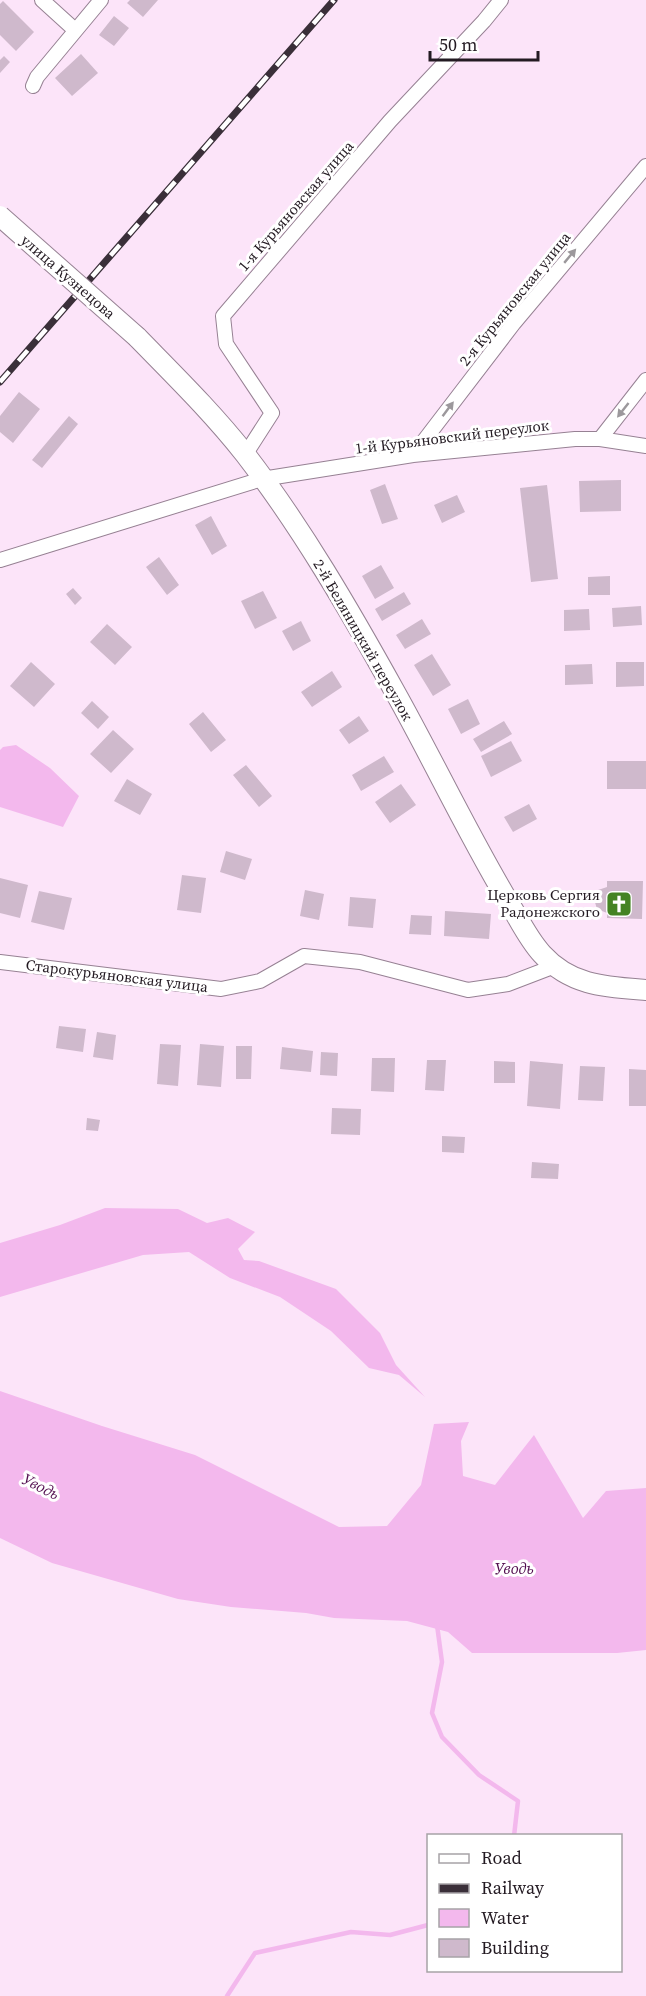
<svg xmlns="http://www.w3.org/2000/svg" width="646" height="1996" viewBox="0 0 646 1996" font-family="'Source Serif 4',serif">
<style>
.water{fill:#f3b8ed}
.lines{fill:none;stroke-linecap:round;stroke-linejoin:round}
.stream{stroke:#f3b8ed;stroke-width:4.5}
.building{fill:#cfb9cc}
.street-casing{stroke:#968193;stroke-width:16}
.secondary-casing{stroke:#968193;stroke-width:22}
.street{stroke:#fff;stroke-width:14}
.secondary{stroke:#fff;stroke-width:20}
.rail-casing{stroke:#3a2f39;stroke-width:7}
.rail{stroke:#fff;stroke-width:4.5;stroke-dasharray:14;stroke-linecap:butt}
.secondary-bridge-casing{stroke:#968193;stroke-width:22;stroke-linecap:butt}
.secondary-bridge{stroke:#fff;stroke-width:20}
.oneway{fill:#9c989c}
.labels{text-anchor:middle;stroke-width:6;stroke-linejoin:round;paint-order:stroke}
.street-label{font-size:15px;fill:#231a22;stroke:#fff}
.poi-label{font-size:15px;fill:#231a22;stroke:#fff;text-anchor:end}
.water-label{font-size:16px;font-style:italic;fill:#500b4d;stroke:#fff}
</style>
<rect width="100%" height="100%" fill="#fce4f9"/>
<path class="water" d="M16 745 50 768 79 796 63 827 0 807V750L3 747Z
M105 1208 178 1209 207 1223 228 1218 255 1232 238 1249 244 1260 259 1261 336 1289 380 1333 396 1365 425 1397 399 1375 369 1368 331 1331 280 1297 230 1278 189 1252 143 1255 0 1297V1243L60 1225Z
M0 1391 102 1426 195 1455 339 1527 387 1526 421 1485 434 1424 469 1422 461 1441 463 1476 495 1485 534 1435 583 1518 606 1491 646 1488V1650L617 1653H472L448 1632 407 1621 334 1618 306 1613 231 1607 178 1599 52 1563 0 1538Z"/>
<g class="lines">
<path class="stream" d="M437 1625 442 1662 432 1713 442 1737 479 1775 518 1801 514 1836
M227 1996 255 1953 351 1932 390 1935 428 1925"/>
</g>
<path class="building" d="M130 0H158L143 17 127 3Z
M3 1 34 32 16 51 0 35V4Z
M114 16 129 28 114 46 99 35Z
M81 54 98 73 72 96 55 78Z
M4 56 10 62 0 73V60Z
M19 392 40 409 13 443 0 432V416Z
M69 416 78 424 42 468 32 460Z
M621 480V511L580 512 579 481Z
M385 484 398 519 382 524 370 490Z
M547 485 558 579 531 582 520 488Z
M457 495 465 512 442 523 434 505Z
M211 516 227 546 212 555 195 525Z
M159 557 179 585 167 595 146 567Z
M381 565 394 588 375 599 362 576Z
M610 576V595H588V577Z
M73 588 82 598 75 605 66 594Z
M263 591 277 618 255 629 241 601Z
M404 592 411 604 382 621 375 609Z
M641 606 642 625 613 627 612 608Z
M589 609 590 630 564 631V610Z
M422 619 431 634 405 649 396 635Z
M301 621 311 641 293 651 282 631Z
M107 624 132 647 115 665 90 642Z
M432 654 451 685 433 696 414 665Z
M31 662 55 684 34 707 10 686Z
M616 662H644V686L616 687Z
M592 664 593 684 565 685V665Z
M332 671 342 687 312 707 301 692Z
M468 699 480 724 461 734 448 709Z
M92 701 109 717 98 729 81 713Z
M203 712 226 740 211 752 189 724Z
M359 716 369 731 349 744 339 730Z
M504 721 512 734 481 752 473 739Z
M113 730 134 749 111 773 90 754Z
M511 741 522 761 491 777 481 756Z
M384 756 394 772 361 791 352 775Z
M607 761H646V789H607Z
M246 765 272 796 259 807 233 775Z
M127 779 152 794 140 815 114 801Z
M401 784 416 805 390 823 375 802Z
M529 804 537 819 513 832 504 817Z
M226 851 252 859 245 880 220 872Z
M182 875 206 878 201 913 177 910Z
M0 878 28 885 20 918 0 913Z
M607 881H643L642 919 607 918V913L597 909 594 899 598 890 607 887Z
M305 890 324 894 319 920 300 916Z
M39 891 72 898 64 930 31 922Z
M350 897 376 899 373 928 348 926Z
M445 911 491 914 489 939 444 936Z
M411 915 432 916 431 935 409 934Z
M59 1026 86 1029 83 1052 56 1048Z
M97 1032 116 1035 113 1060 93 1057Z
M160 1044 181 1045 178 1086 157 1084Z
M200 1044 224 1046 221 1087 197 1085Z
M236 1046H252L251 1079H236Z
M282 1047 313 1051 311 1072 280 1069Z
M321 1052 338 1053 337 1076 320 1075Z
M372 1058H395L394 1092 371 1091Z
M427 1060H446L444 1091 425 1090Z
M494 1061 515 1062V1083H494Z
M530 1061 563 1064 560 1109 527 1106Z
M580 1066 605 1067 603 1101 578 1100Z
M629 1069 646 1070V1106H629Z
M332 1108 361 1109 360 1135 331 1134Z
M87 1118 100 1120 98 1131 86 1130Z
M442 1136 465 1137 464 1153 442 1152Z
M532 1162 559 1164 558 1179 531 1178Z"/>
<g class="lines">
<defs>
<path id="street" d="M42 0 75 30
M33 86 37 77 101 0
M600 439 646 380
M245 455 272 413 226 344 223 316 390 121 484 21 501 0
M413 455 514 323 646 166
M0 560 262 479 413 455 575 439H600L646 446
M0 962 221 989 260 981 304 956 360 962 468 990 508 984 555 966"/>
<path id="secondary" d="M137 337C174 375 212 412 245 454 302 528 350 611 395 692 433 760 466 830 505 896 517 915 527 938 542 954 571 986 606 987 646 990"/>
</defs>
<use href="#street" class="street-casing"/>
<use href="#secondary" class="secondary-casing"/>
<use href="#street" class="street"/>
<use href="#secondary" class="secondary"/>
<defs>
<path id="rail" d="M0 382 334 0"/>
</defs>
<use href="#rail" class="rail-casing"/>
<use href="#rail" class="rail"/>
<defs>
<path id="secondary-bridge" d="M0 216 137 337"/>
</defs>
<use href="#secondary-bridge" class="secondary-bridge-casing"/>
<use href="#secondary-bridge" class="secondary-bridge"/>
</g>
<defs><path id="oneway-solid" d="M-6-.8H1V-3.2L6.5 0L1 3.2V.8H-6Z" transform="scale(1.5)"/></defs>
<g class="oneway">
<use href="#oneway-solid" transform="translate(570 256) rotate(-50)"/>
<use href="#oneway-solid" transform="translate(448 409) rotate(-53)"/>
<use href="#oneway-solid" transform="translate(623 410) rotate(128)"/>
</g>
<defs>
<symbol id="church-square" viewBox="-11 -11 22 22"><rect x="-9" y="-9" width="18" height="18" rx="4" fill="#448323" stroke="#fff"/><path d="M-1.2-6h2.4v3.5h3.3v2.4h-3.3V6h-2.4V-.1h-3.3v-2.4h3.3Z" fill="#fff"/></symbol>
</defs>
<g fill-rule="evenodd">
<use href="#church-square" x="604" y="889" width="30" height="30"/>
</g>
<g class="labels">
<g class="street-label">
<text transform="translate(296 206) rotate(-49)" y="5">1-я Курьяновская улица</text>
<text transform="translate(68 277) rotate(41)" y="5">улица Кузнецова</text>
<text transform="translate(515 299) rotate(-51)" y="5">2-я Курьяновская улица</text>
<text transform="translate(452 437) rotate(-7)" y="5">1-й Курьяновский переулок</text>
<text transform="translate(363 640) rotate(60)" y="5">2-й Беляницкий переулок</text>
<text transform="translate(117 976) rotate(7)" y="5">Старокурьяновская улица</text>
</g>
<g class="poi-label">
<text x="600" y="900">Церковь Сергия<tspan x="600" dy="17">Радонежского</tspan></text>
</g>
<g class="water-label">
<text transform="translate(41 1486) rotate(27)" y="6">Уводь</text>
<text x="514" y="1574">Уводь</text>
</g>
</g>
<rect x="427" y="1834" width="195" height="138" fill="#ffffff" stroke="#a7a3a7" stroke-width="1.5"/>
<rect x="439" y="1854" width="30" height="9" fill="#ffffff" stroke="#a7a3a7" stroke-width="1.5"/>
<text x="481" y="1864" font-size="18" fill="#231a22">Road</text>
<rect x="439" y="1884" width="30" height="9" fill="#3a2f39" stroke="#a7a3a7" stroke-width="1.5"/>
<text x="481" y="1894" font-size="18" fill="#231a22">Railway</text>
<rect x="439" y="1909" width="30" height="18" fill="#f3b8ed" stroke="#a7a3a7" stroke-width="1.5"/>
<text x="481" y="1924" font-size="18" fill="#231a22">Water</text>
<rect x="439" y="1939" width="30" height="18" fill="#cfb9cc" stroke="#a7a3a7" stroke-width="1.5"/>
<text x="481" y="1954" font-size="18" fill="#231a22">Building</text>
<path d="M430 51v9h108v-9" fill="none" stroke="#231a22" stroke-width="3"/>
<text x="439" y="51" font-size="18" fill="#231a22" stroke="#ffffff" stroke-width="4.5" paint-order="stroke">50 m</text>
</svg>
